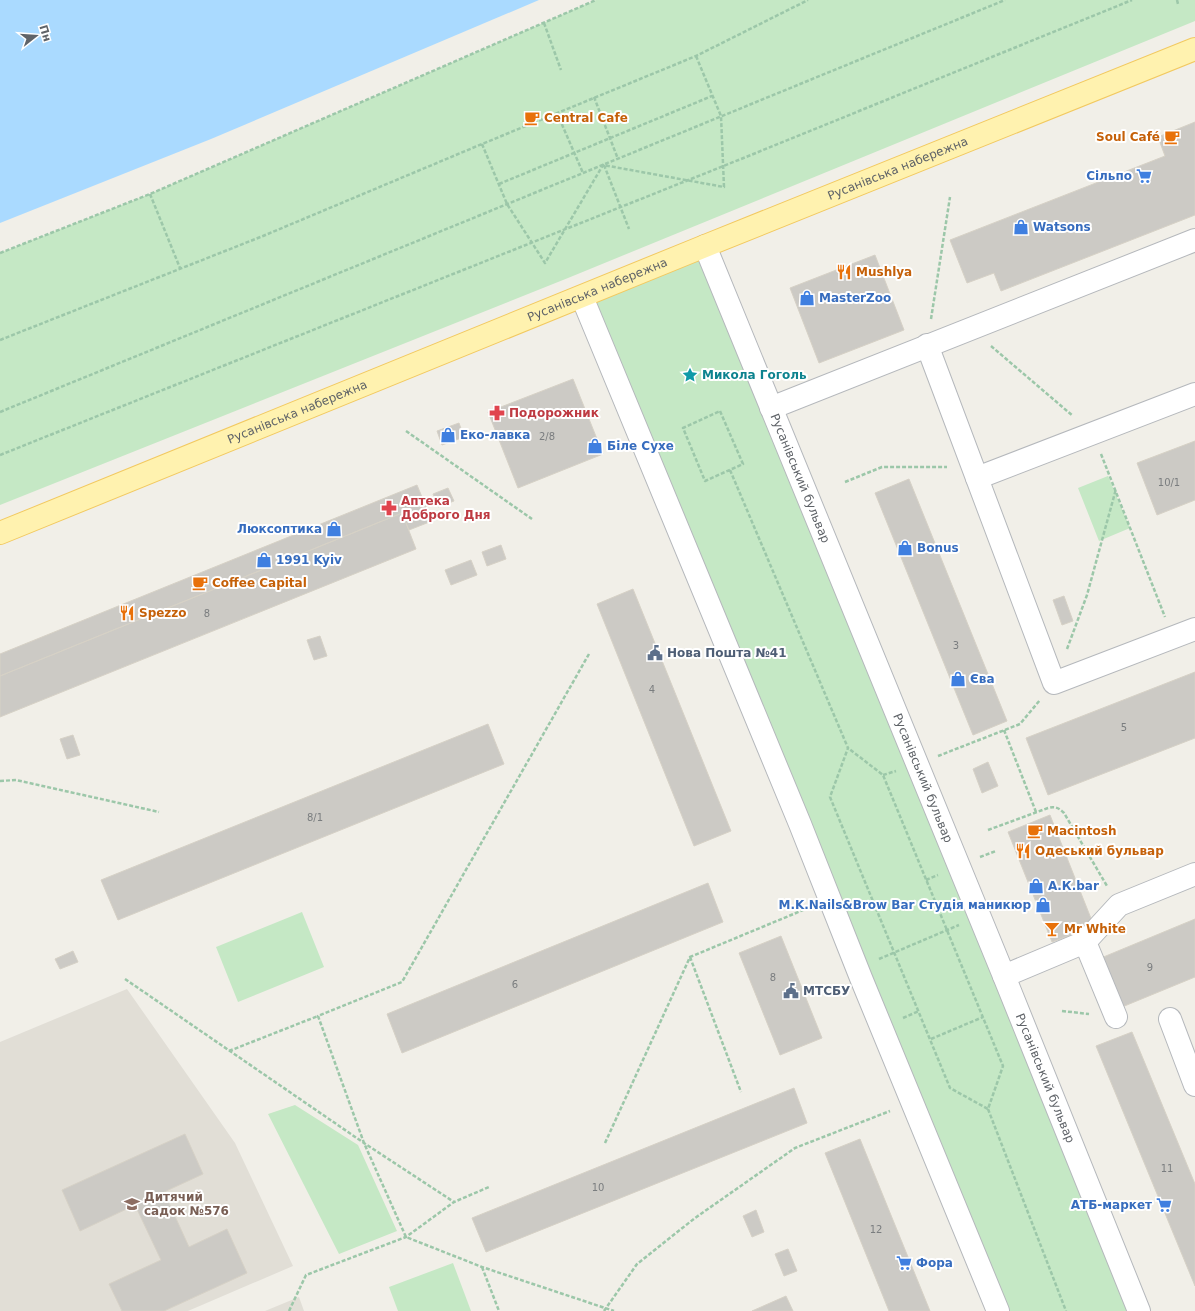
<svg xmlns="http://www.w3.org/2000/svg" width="1195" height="1311" viewBox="0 0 1195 1311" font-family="'DejaVu Sans',sans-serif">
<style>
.education{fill:#e1ded6}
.green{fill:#c5e8c5}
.water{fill:#aadaff}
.building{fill:#cccac5;stroke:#d6d1c6}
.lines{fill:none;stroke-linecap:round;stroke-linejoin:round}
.minor-casing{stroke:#b5b8bc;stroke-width:24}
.major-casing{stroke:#f2c960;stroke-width:24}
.path{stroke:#9cc7a9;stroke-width:2.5;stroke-dasharray:4 2;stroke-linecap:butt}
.minor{stroke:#fff;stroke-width:22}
.major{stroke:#fff2af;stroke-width:22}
.labels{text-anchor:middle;stroke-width:4;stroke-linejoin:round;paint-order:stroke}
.number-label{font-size:10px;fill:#7a7d7f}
.food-label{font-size:12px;font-weight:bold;fill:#c56008;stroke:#fff;text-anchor:start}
.street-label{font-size:12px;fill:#5f6368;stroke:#fff}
.shop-label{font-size:12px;font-weight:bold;fill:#366cbe;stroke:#fff;text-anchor:start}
.culture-label{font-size:12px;font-weight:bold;fill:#0d838f;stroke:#fff;text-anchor:start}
.health-label{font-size:12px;font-weight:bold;fill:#be3a42;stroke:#fff;text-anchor:start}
.service-label{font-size:12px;font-weight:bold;fill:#4e5e75;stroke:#fff;text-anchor:start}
.education-label{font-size:12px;font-weight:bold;fill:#785e54;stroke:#fff;text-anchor:start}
</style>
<rect width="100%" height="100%" fill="#f1efe8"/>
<path class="education" d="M127 989 235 1143 293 1266 188 1311H0V1042Z
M299 1297 304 1311H265Z"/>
<path class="green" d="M596 0H1195V21L568 278 0 505V253L150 194Z
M705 246 1139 1311H998L582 297Z
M1108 476 1130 528 1099 541 1078 488Z
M302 912 324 967 238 1002 216 947Z
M295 1105 358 1145 397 1231 339 1254 268 1114Z
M453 1263 471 1311H398L389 1287Z"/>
<path class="water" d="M0 0H539L211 139 0 223Z"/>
<path class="building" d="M1195 122V215L1001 291 994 273 967 283 950 240 1165 156 1158 137Z
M875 255 904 330 819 363 790 288Z
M573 379 603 454 518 488 488 412Z
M459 423 464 437 442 445 437 431Z
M1195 441V500L1157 515 1137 463Z
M909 479 1007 721 973 735 875 493Z
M417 485 432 521 409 530 402 513 0 676V654Z
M448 488 454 501 438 507 433 494Z
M402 513 416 549 0 717V676Z
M501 545 506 559 487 566 482 552Z
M471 560 477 575 451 585 445 570Z
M633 589 731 831 694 846 597 604Z
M1064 596 1073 621 1062 625 1053 600Z
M320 636 327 656 314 660 307 640Z
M1195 672V738L1048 795 1026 738Z
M488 724 504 764 118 920 101 880Z
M73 735 80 755 67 759 60 739Z
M988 762 998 786 982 793 973 769Z
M1050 815 1094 926 1052 942 1008 832Z
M708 883 723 922 402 1053 387 1014Z
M1195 919V977L1122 1007 1101 958Z
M781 936 822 1038 780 1055 739 953Z
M73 951 78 962 60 969 55 959Z
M1132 1032 1195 1184V1286L1096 1046Z
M794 1088 807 1123 486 1252 472 1218Z
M185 1134 203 1174 164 1192 189 1247 227 1229 247 1273 164 1311H122L109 1284 161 1260 135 1205 80 1231 62 1190Z
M860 1139 930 1311H889L838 1185 825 1153Z
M756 1210 764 1232 752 1237 743 1216Z
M788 1249 797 1271 784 1276 775 1254Z
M786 1296 793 1311H752Z"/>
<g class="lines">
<defs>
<g id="minor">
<path id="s1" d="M705 246 1004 976 1139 1311"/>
<path d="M582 297 800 824 861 978 998 1311"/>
<path d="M927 345 1054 683 1195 629"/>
<path d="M771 408 1195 240"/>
<path d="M977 478 1195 394"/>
<path d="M1085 942 1116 1017"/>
<path d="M1004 976 1085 942 1119 905 1195 874"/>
<path d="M1170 1019 1195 1085"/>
</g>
<g id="major">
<path id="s2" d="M0 533 705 246 1195 49"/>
</g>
</defs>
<use href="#minor" class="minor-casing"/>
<use href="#major" class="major-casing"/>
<path class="path" d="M1177 0 1178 4
M544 23 561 70
M594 97 618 159
M557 113 583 173
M482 144 507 204 545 263 603 165 724 187 721 116 696 56
M604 165 629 229
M499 184 712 96
M150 194 180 268
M0 253 150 194 596 0
M931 319 950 197
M0 340 263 236 482 144 696 56 808 0
M991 346 1073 416
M720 411 743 464 705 481 683 428Z
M0 412 1005 0
M406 431 532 519
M1101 454 1165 617
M0 455 746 157 1132 0
M730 470 848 748 830 797 950 1088 988 1109 1003 1066 883 775 848 748
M845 482 882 467H947
M1067 649 1087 595 1116 489
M589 654 402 982 318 1016 364 1143 406 1237 482 1267 614 1311
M1004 730 1036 812
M938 756 1020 724 1040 700
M883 775 896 771
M0 781 16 780 159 812
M988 830 1048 808C1055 806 1059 808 1064 813L1107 886
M980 857 996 851
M926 880 938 875
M690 957 741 1092
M879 959 959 925
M125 979 364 1143 454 1202
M1062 1011 1089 1014
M903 1018 919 1011
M931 1039 983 1017
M229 1051 318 1016
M988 1109 1066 1311
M605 1143 690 957 808 908
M482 1267 499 1311
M289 1311 306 1275 406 1237 454 1202 489 1187
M604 1311 637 1264 695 1218 795 1148 890 1111"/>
<use href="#minor" class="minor"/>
<use href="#major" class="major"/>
</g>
<defs>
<symbol id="cafe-bare" viewBox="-9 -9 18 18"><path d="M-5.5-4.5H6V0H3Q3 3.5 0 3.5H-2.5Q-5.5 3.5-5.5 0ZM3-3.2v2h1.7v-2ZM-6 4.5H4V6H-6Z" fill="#e8710a" stroke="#fff" stroke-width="2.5" paint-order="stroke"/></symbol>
<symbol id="supermarket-bare" viewBox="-9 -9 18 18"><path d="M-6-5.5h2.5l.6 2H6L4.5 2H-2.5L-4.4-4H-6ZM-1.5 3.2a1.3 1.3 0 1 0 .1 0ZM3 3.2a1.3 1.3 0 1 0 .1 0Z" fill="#3f7fe0" stroke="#fff" stroke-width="2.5" paint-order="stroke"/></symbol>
<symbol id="shop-bare" viewBox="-9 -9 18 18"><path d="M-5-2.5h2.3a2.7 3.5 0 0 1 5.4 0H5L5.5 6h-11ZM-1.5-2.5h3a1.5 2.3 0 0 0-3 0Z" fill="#3f7fe0" stroke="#fff" stroke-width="2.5" paint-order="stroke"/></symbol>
<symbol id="restaurant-bare" viewBox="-9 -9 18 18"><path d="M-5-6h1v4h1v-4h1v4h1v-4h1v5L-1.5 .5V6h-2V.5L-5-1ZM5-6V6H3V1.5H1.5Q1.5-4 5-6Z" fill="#e8710a" stroke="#fff" stroke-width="2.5" paint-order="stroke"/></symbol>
<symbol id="sight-bare" viewBox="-9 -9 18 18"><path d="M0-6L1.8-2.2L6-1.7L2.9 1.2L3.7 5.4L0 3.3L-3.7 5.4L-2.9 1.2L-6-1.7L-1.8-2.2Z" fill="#0f9aa8" stroke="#fff" stroke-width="2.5" paint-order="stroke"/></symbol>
<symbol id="pharmacy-bare" viewBox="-9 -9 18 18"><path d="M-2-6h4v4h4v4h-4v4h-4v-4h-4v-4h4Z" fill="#e0444e" stroke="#fff" stroke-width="2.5" paint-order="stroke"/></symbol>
<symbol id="civic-bare" viewBox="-9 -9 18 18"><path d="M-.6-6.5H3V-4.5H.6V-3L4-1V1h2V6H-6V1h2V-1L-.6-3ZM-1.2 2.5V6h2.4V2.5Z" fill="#5c6f8a" stroke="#fff" stroke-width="2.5" paint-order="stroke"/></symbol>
<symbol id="bar-bare" viewBox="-9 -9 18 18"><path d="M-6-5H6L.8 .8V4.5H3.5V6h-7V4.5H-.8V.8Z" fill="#e8710a" stroke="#fff" stroke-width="2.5" paint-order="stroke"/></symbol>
<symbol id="school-bare" viewBox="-9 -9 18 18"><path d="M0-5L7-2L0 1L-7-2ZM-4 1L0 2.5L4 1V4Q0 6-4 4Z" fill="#8d6e63" stroke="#fff" stroke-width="2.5" paint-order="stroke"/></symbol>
</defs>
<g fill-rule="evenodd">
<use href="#cafe-bare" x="521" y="107" width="22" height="22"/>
<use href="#cafe-bare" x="1161" y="126" width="22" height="22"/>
<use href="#supermarket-bare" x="1133" y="165" width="22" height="22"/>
<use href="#shop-bare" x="1010" y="216" width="22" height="22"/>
<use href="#restaurant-bare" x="833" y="261" width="22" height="22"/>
<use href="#shop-bare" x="796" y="287" width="22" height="22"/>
<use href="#sight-bare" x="679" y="364" width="22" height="22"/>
<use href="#pharmacy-bare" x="486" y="402" width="22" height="22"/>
<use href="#shop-bare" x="437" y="424" width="22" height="22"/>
<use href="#shop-bare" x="584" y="435" width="22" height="22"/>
<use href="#pharmacy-bare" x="378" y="497" width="22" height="22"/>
<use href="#shop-bare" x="323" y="518" width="22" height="22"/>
<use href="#shop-bare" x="894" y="537" width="22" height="22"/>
<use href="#shop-bare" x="253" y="549" width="22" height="22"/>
<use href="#cafe-bare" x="189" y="572" width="22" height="22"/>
<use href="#restaurant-bare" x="116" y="602" width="22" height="22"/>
<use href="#civic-bare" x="644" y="642" width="22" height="22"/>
<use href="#shop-bare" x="947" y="668" width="22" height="22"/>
<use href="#cafe-bare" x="1024" y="820" width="22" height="22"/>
<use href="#restaurant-bare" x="1012" y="840" width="22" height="22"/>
<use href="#shop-bare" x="1025" y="875" width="22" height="22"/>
<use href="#shop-bare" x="1032" y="894" width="22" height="22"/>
<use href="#bar-bare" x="1041" y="918" width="22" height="22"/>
<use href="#civic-bare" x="780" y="980" width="22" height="22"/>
<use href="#school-bare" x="121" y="1193" width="22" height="22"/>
<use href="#supermarket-bare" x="1153" y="1194" width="22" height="22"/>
<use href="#supermarket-bare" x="893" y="1252" width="22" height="22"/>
</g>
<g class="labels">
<g class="number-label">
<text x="547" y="440">2/8</text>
<text x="1169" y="486">10/1</text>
<text x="207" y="617">8</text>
<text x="956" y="649">3</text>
<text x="652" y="693">4</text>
<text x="1124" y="731">5</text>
<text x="315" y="821">8/1</text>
<text x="1150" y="971">9</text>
<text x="773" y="981">8</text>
<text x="515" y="988">6</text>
<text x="1167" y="1172">11</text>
<text x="598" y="1191">10</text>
<text x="876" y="1233">12</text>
</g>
<g class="food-label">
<text x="544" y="122">Central Cafe</text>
<text x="1160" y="141" text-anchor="end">Soul Café</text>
<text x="856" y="276">Mushlya</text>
<text x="212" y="587">Coffee Capital</text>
<text x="139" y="617">Spezzo</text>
<text x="1047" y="835">Macintosh</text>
<text x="1035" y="855">Одеський бульвар</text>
<text x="1064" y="933">Mr White</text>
</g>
<g class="street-label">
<text dy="4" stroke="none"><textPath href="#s2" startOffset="969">Русанівська набережна</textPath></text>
<text dy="4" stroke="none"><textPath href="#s2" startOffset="645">Русанівська набережна</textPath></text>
<text dy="4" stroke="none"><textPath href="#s2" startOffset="321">Русанівська набережна</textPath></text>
<text dy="4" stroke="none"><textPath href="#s1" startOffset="251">Русанівський бульвар</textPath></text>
<text dy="4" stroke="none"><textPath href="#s1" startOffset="575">Русанівський бульвар</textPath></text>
<text dy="4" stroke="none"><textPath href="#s1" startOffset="899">Русанівський бульвар</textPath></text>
</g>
<g class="shop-label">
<text x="1132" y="180" text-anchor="end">Сільпо</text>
<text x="1033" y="231">Watsons</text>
<text x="819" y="302">MasterZoo</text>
<text x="460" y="439">Еко-лавка</text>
<text x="607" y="450">Біле Сухе</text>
<text x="322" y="533" text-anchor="end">Люксоптика</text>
<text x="917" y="552">Bonus</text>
<text x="276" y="564">1991 Kyiv</text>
<text x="970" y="683">Єва</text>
<text x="1048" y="890">А.К.bar</text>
<text x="1031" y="909" text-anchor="end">M.K.Nails&amp;Brow Bar Студія маникюр</text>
<text x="1152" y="1209" text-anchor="end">АТБ-маркет</text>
<text x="916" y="1267">Фора</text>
</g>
<g class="culture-label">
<text x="702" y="379">Микола Гоголь</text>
</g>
<g class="health-label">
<text x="509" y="417">Подорожник</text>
<text x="401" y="505">Аптека<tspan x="401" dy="14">Доброго Дня</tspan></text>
</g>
<g class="service-label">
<text x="667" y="657">Нова Пошта №41</text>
<text x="803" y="995">МТСБУ</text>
</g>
<g class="education-label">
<text x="144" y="1201">Дитячий<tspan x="144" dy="14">садок №576</tspan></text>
</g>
</g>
<g transform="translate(36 36) rotate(73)" stroke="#ffffff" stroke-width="3" paint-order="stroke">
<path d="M0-3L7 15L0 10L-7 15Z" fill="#5f6368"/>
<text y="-6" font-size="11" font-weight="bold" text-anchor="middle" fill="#5f6368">Пн</text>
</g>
</svg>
